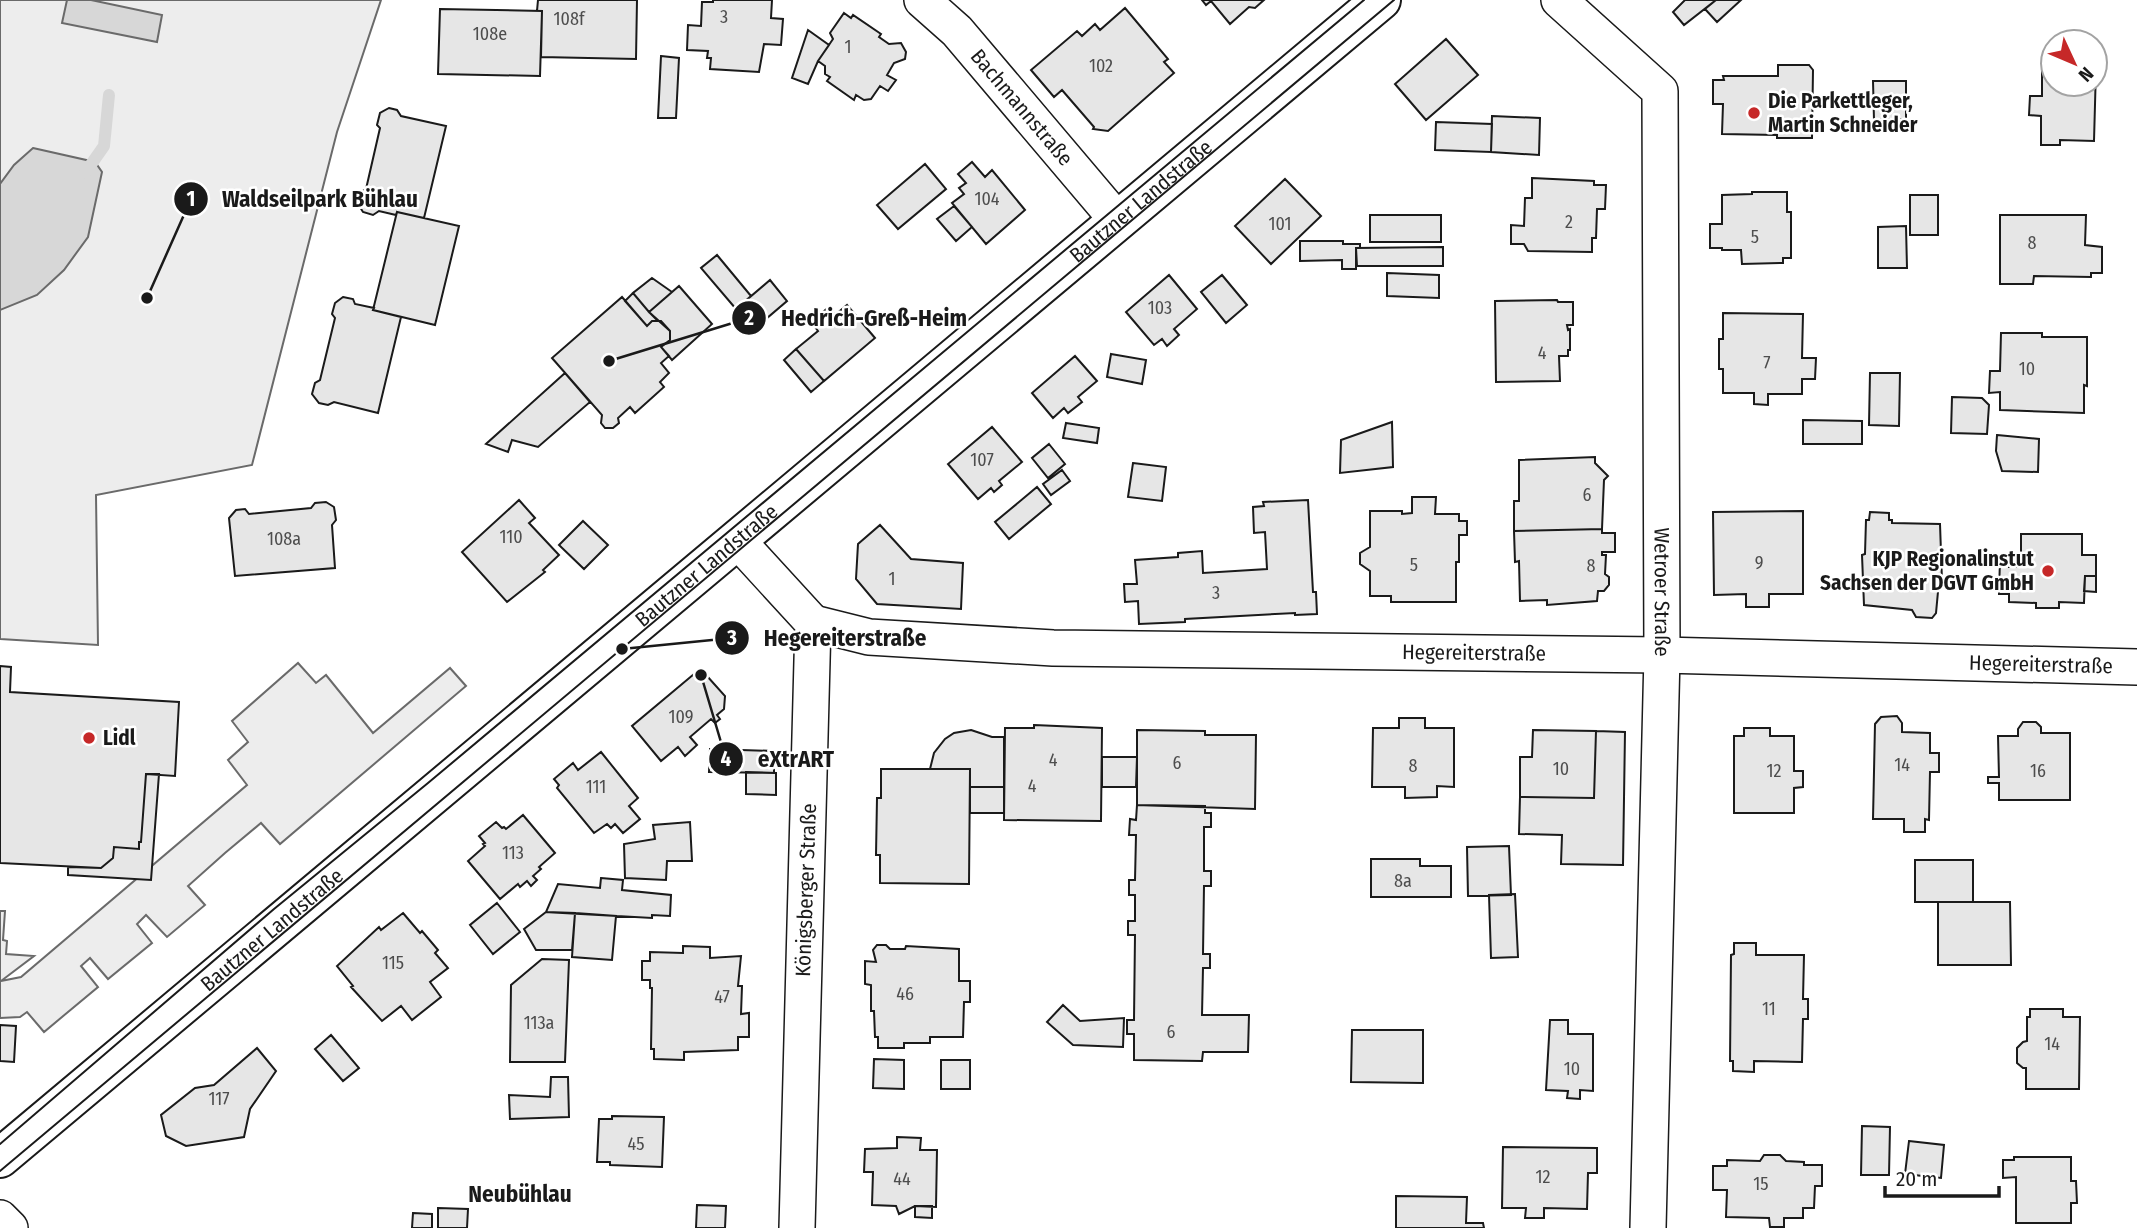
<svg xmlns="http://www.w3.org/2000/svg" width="2137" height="1228" viewBox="0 0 2137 1228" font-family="'Fira Sans Condensed',sans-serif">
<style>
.built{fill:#ededed;stroke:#6a6a6a;stroke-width:2}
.water{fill:#d7d7d7;stroke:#6a6a6a;stroke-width:2}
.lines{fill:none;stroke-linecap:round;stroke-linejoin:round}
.stream{stroke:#d7d7d7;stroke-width:12}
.building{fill:#e6e6e6;stroke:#1a1a1a;stroke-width:2}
.street-casing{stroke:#1a1a1a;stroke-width:38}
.primary-casing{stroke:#1a1a1a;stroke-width:42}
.street{stroke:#fff;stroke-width:35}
.primary{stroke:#fff;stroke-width:38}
.tram{stroke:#1a1a1a;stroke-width:2}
.poi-dot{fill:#c62828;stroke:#fff;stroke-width:2.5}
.labels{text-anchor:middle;stroke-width:5;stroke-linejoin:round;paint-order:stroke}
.number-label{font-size:18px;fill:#4d4d4d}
.poi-label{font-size:21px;font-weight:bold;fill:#1a1a1a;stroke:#fff;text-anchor:start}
.street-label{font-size:21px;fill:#1a1a1a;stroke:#fff}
.neighbourhood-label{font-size:23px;font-weight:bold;fill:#1a1a1a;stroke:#fff}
.leader{fill:none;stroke:#1a1a1a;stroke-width:2.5}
.callout-dot{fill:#1a1a1a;stroke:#fff;stroke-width:2.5}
.mark-label{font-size:21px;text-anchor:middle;font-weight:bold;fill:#fff}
.callout-label{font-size:23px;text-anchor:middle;font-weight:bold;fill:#1a1a1a;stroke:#fff;stroke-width:5;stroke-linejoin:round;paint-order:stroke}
</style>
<rect width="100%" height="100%" fill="#fff"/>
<path class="built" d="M0 0H381L337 132 252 465 96 495 98 645 0 639Z
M298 663 316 683 326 675 373 733 450 668 466 686 280 844 261 823 225 853 188 886 205 905 167 937 146 915 137 924 152 943 108 979 90 958 81 966 98 987 44 1032 27 1012 20 1017 0 1018V911H5L3 940 7 941 6 954 34 956 1 981 21 977 247 785 228 760 248 742 232 721Z"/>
<path class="water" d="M67 0H91L162 15 157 42 62 23Z
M33 148 95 162 102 172 88 237 64 270 37 295 0 310V184L14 165Z"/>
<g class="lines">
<path class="stream" d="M85 173 104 146 109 95"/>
</g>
<path class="building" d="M538 0H637L636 59 541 57 542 11H537Z
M713 0H772L771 18 783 19 781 45 764 44 759 72 710 69 711 58H707L708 51 687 50 688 25 701 26 702 2H713Z
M1202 0H1264L1255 8 1249 7 1230 24 1211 1 1206 5Z
M1685 0H1716L1684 25 1673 12Z
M1716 0H1741L1717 22 1705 9Z
M1125 8 1168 59 1164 62 1174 73 1108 131 1093 129 1094 127 1062 90 1054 97 1031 70 1077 31 1082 36 1095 24 1100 30Z
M440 9 542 11 540 76 438 74Z
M844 13 851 18 853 15 881 34 879 37 889 44 901 43 906 52 905 59 894 63 887 75 896 80 888 91 880 86 871 99 864 100 856 95 854 100 827 81 830 77 825 74V66L818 61 833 39 830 33Z
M808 30 829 45 818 61 808 84 792 78Z
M1446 39 1478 75 1426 120 1395 84Z
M661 56 679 58 676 118H658Z
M2042 61H2053V84H2095L2096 68 2094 141 2060 140V145H2041V116L2029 115 2030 96H2042Z
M1778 65H1809L1813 70 1812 138H1777V135L1722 134 1723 104H1713V80H1724L1723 76H1778Z
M1873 81H1906V119L1874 120Z
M389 108 397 110 401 116 446 126 424 218 397 212 396 215 379 211 373 215 363 212 358 204 361 192 366 189 380 128 377 125 380 113Z
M1492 116 1540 118 1539 155 1491 152Z
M1436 122 1492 124 1491 152 1435 150Z
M972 162 985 177 992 170 1025 210 986 244 952 203 964 194 959 188 966 183 958 174Z
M925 164 946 189 898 229 877 205Z
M1532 178 1594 181V185H1606L1605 209H1597L1596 238H1592V252L1528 251 1524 244H1511V225L1524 226 1525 198H1532Z
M1285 179 1321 216 1271 264 1235 226Z
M1752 192H1787V212H1791V258H1783V263L1742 264 1741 250H1722V248H1710V224H1722V195L1752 194Z
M1910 195H1938V235H1910Z
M954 206 972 227 956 241 937 219Z
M397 212 459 226 435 325 373 310Z
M1370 215H1441V242H1370Z
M2000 215H2086L2085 245 2102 247V273H2091V277L2034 276 2033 284H2000Z
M1906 226 1907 268H1878V227Z
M1300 241H1343V244H1360V248H1356V269H1342V260L1300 261Z
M1443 247V266H1357L1356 248Z
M717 255 751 296 736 309 701 268Z
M1387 273 1439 275V298L1387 296Z
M1169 275 1197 309 1174 329 1179 335 1167 346 1162 339 1154 345 1126 312Z
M1222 275 1247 305 1226 323 1201 292Z
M652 278 672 292 649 312 633 293Z
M770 280 787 301 753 330 736 309Z
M679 286 712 324 672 360 661 347 670 340V331L649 312Z
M633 293 649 312 658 321H652L647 326 625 301Z
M343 297 353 299 355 304 374 308 373 310 401 317 378 413 334 402 328 405 319 403 312 394 315 383 320 380 335 318 332 314 335 303Z
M622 297 647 326 652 321H661L670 331V340L661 347 669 356 661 363 669 373 660 382 664 387 635 413 630 407 618 418 619 423 613 428H605L601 423 602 415 552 358Z
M1557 300 1558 302H1573V325H1567L1568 330 1570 329V350H1568V356H1559L1560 381 1496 382 1495 301Z
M847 305 875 338 824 381 796 349 818 331 811 322 829 307 835 315Z
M1723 313 1803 314 1802 358H1816L1815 379H1802V394H1768V405L1754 404V393H1723V369H1719V339H1723Z
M2001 333H2042V337H2087V386L2084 385V413L2000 410V392L1989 393 1990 371H2000Z
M796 349 824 381 811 392 784 360Z
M1111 354 1146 360 1142 384 1107 377Z
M1075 356 1097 381 1078 397 1082 402 1068 413 1064 408 1053 418 1032 393Z
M565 373 590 402 538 447 512 440 508 452 486 444Z
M1870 373H1900L1899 426 1869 425Z
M1952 397 1982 398 1989 405 1987 434 1951 433Z
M1803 420 1862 421V444H1803Z
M1392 422 1393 467 1340 473 1341 440Z
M1066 423 1099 428 1097 443 1063 438Z
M992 427 1022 462 999 481 1002 485 994 492 991 488 978 499 948 464Z
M1997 435 2039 439 2038 472 2002 471 1996 451Z
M1049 444 1065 464 1048 478 1032 458Z
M1595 457V463L1608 476 1604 480 1602 529 1514 531V501H1519V460Z
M1133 463 1166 467 1162 501 1128 497Z
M1062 470 1070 481 1051 495 1043 484Z
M1037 487 1051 504 1009 539 995 522Z
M1412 497H1436L1435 514H1459V521H1467V535H1459V562H1456V602H1391V596H1370V571L1360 564V553L1370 547V511H1402V514L1412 513Z
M519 500 535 518 529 523 559 555 543 570 545 572 507 602 462 552Z
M1308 500 1313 592H1316L1317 614 1295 615V613L1185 619V622L1139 624 1138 601 1125 602 1124 584H1137L1135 560 1178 557V553L1202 551 1203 573 1267 569 1265 532 1254 533 1253 507 1264 506 1263 502Z
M326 502 334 507 336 520 332 525 335 568 235 576 229 518 236 510 245 509 249 514 311 508 315 503Z
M1803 511V594H1769V607H1746V594L1714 595 1713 512Z
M1870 512 1889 513V520H1892V523L1940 524 1942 581H1939L1936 613 1932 618 1916 617 1912 610 1864 605 1862 555 1865 554 1866 520H1869Z
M583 521 608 545 584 569 559 545Z
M880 525 911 559 963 563 961 609 877 604 856 579 858 544Z
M1602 529V533H1615V552H1602V555H1606L1605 574 1609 577V585L1604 591H1598L1597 601 1547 605V600L1520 601 1519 561 1515 562 1514 531Z
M2021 534H2082V555H2096V576H2085L2084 603 2059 602V608H2036V603L2009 602V594H1999L2000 559H2009V567H2021Z
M2085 576H2096V592L2084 591Z
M0 666 11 667 10 692 179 702 175 776 146 774 141 842H139V849L114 847 113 858 101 868 0 863Z
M694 674 707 676 725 696 724 709 717 715 720 719 715 723 711 719 690 737 697 745 685 756 678 747 661 761 632 726Z
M1897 716 1902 723V732L1930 733V753H1939V772H1930L1929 820 1925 819V832H1904V819H1873L1875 724 1881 717Z
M1399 718H1425V728H1454V787L1437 786V797L1405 798V787H1372L1373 728H1399Z
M2023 722H2036L2041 727V733H2070V800H1999V783H1988V777H1999L1998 736H2018V729Z
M1034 725 1102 728 1101 821 1004 820 1005 728H1034Z
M1744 728H1770V736H1794V771H1803V787L1794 788V813H1734V736H1744Z
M971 730 992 737H1004V787H970V769H930L934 753 945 739 954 733Z
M1137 730 1205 731V735H1256L1255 809 1137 805Z
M1533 730 1596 731 1594 798 1520 797V757H1532Z
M1596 731 1625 732 1623 865 1561 864 1562 835 1519 834 1520 797 1594 798Z
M710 749 774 751V773L709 772Z
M601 752 638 798 629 806 640 819 623 833 615 824 611 828 607 824 594 833 557 788 559 785 554 779 573 763 578 770Z
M1102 757H1137L1136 787H1102Z
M881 769H970L969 884 880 883V855H876L877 798H881Z
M746 772 776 773V795L746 794Z
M146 774H159L151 880 68 875V867L101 868 113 858 114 847 139 849V842H141Z
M970 787H1004V813H970Z
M1137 805 1205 806V813H1211V827H1204V871H1211V886H1204L1203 954H1210V968H1203L1202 1015H1249L1248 1052H1203L1202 1061 1134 1060V1034H1127V1020H1134L1135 935H1128V921H1135V895H1129V880H1135L1136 835H1129L1130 819 1136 820Z
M523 815 555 853 539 867 541 869 533 876 537 880 531 886 527 881 520 887 518 884 500 899 468 861 485 846 483 844 485 843 479 836 496 822 502 828 504 827 506 829Z
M690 822 692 861H667L666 880 625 878 624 844 655 839 653 825Z
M1509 846 1511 895 1468 896 1467 847Z
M1371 859H1420V866H1451V897H1371Z
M1915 860H1973V902H1915Z
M601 878 623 880 622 890 671 895 670 916 652 915V918L546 912 558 884 600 888Z
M1515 894 1518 957 1491 958 1489 895Z
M1938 902H2010L2011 965H1938Z
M497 903 520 932 493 954 470 925Z
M546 912 575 913 572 950H536L524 929Z
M403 913 420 933 422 931 438 950 435 953 448 968 430 982 441 997 412 1020 401 1006 382 1021 351 987 353 986 337 966 379 927 381 930Z
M575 913 616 916 612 960 572 957Z
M1734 943H1756V955H1804L1803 999H1808V1019H1803L1802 1062 1754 1061V1072L1733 1071V1061H1730L1731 955 1734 954Z
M877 945H886L890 949H905L906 946 959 949V981H970V1002H964L963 1037H930V1043H904V1048H878V1037H875L874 1011H871V985L865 984V961L876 962 873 950Z
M683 946 710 947V958L741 956 738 986H742L741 1014 749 1013V1037H738V1050L684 1052V1060L654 1059V1049H651L652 988H650V980H642V961H650V952L683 953Z
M542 959 569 960 565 1062H510L511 985Z
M1063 1005 1080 1021 1124 1018 1123 1047 1073 1045 1047 1022Z
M2030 1009H2063V1017H2080L2079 1089H2026V1068H2023L2017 1063V1048L2023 1042 2027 1041V1017H2030Z
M1550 1020H1568V1034H1593V1091L1580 1090V1099L1567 1098 1568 1091 1546 1090Z
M0 1025 16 1026 14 1062 0 1061Z
M1352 1030H1423V1083L1351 1082Z
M331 1035 359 1068 343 1081 315 1049Z
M257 1048 276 1071 250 1109 244 1137 186 1146 166 1136 161 1115 195 1088 214 1085Z
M874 1059 904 1060V1089L873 1088Z
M941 1060H970V1089H941Z
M551 1077H568L569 1117 510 1119 509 1095 550 1097Z
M612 1116 664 1117 662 1167 610 1165V1162H597L599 1119H612Z
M1862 1126 1890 1127 1889 1175H1861Z
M897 1137 921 1138 920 1150H937L936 1207 915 1206 899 1214 896 1206 872 1205 873 1172H864L865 1149 897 1148Z
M1909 1141 1944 1145 1941 1178 1905 1174Z
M1503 1147 1597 1148V1173H1588L1587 1209 1544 1208V1218H1525L1526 1208H1502Z
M1764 1155H1780L1786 1161 1804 1162V1165H1822V1186H1815L1814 1208H1803V1218H1784V1227H1770L1769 1218 1726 1217 1727 1190H1713V1166H1727V1160L1760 1161Z
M2014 1157H2071V1181H2076L2077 1203H2071V1223H2016V1177L2003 1178V1160H2014Z
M1396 1196 1467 1197 1466 1223H1483L1484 1228H1396Z
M697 1205 726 1206 725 1228H696Z
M915 1206H932V1218L915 1217Z
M438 1208 468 1209 467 1228H438Z
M413 1213 432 1214V1228H412Z"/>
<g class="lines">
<defs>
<g id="street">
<path id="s1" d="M922 0 957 31 1118 221"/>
<path id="s2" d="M1559 0 1660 91 1662 655 1648 1228"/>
<path d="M737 540 813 623 797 1228"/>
<path id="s3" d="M813 623 869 637 1053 648 1662 655 2137 667"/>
<path d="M0 1218 10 1228"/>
</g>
<g id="primary">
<path id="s4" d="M0 1158 1381 0"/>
</g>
</defs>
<use href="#street" class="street-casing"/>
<use href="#primary" class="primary-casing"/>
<use href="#street" class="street"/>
<use href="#primary" class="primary"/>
<path class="tram" d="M0 1144 274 909 428 783 1364 0
M0 1171 1394 0"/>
</g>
<g class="poi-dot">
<circle cx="1754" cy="113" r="7"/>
<circle cx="2048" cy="571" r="7"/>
<circle cx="89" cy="738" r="7"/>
</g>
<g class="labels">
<g class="number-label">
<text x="724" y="23">3</text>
<text x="569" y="25">108f</text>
<text x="490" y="40">108e</text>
<text x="848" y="53">1</text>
<text x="1101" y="72">102</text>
<text x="987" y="205">104</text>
<text x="1569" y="228">2</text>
<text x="1280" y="230">101</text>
<text x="1755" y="243">5</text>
<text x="2032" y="249">8</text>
<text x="1160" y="314">103</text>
<text x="1542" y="359">4</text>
<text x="1767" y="369">7</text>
<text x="2027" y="375">10</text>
<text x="982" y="466">107</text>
<text x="1587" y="501">6</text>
<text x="511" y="543">110</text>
<text x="284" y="545">108a</text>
<text x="1759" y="569">9</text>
<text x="1414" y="571">5</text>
<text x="1591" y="572">8</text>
<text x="892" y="585">1</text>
<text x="1216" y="599">3</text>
<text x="681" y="723">109</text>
<text x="1053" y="766">4</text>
<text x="1177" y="769">6</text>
<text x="1902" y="771">14</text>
<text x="1413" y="772">8</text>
<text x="1561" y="775">10</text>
<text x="1774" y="777">12</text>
<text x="2038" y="777">16</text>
<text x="1032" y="792">4</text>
<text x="596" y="793">111</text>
<text x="513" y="859">113</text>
<text x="1403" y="887">8a</text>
<text x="393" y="969">115</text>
<text x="905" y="1000">46</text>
<text x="722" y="1003">47</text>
<text x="1769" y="1015">11</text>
<text x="539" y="1029">113a</text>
<text x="1171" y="1038">6</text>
<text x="2052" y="1050">14</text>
<text x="1572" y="1075">10</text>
<text x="219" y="1105">117</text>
<text x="636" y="1150">45</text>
<text x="1543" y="1183">12</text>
<text x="902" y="1185">44</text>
<text x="1761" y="1190">15</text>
</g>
<g class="poi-label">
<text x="1768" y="108">Die Parkettleger,<tspan x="1768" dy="24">Martin Schneider</tspan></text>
<text x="2034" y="566" text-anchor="end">KJP Regionalinstut<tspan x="2034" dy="24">Sachsen der DGVT GmbH</tspan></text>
<text x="103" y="745">Lidl</text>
</g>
<g class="street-label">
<text dy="7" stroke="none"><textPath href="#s1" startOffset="147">Bachmannstraße</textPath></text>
<text dy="7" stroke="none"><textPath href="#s4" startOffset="1489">Bautzner Landstraße</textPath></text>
<text dy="7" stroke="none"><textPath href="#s4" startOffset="922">Bautzner Landstraße</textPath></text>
<text dy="7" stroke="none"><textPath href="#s2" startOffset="637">Wetroer Straße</textPath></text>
<text dy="7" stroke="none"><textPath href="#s3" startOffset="663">Hegereiterstraße</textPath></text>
<text dy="7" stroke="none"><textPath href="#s3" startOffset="1230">Hegereiterstraße</textPath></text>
<text transform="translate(806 890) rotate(-88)" y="7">Königsberger Straße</text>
<text dy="7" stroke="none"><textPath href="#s4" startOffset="355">Bautzner Landstraße</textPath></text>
</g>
<g class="neighbourhood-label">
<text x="520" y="1202">Neubühlau</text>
</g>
</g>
<path class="leader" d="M147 298L191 199M609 361L749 318M622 649L732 638M701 675L726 759"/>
<g class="callout-dot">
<circle cx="147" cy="298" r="7"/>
<circle cx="609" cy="361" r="7"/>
<circle cx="622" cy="649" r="7"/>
<circle cx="701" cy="675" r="7"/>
<circle cx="191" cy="199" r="18"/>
<circle cx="749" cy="318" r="18"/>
<circle cx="732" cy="638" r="18"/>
<circle cx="726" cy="759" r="18"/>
</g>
<g class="mark-label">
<text x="191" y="206">1</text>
<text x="749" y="325">2</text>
<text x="732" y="645">3</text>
<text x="726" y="766">4</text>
</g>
<g class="callout-label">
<text x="320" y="207">Waldseilpark Bühlau</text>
<text x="874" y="326">Hedrich-Greß-Heim</text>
<text x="845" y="646">Hegereiterstraße</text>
<text x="796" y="767">eXtrART</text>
</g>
<g transform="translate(2074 63) rotate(134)"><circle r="33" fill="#ffffff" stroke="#a3a3a3" stroke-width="2"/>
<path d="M0-5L12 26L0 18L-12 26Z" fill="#c62828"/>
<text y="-10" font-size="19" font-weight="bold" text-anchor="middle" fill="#1a1a1a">N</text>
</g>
<path d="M1885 1186v10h114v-10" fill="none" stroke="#1a1a1a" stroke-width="3.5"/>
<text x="1896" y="1186" font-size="21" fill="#1a1a1a" stroke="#ffffff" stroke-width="5" paint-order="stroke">20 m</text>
</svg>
